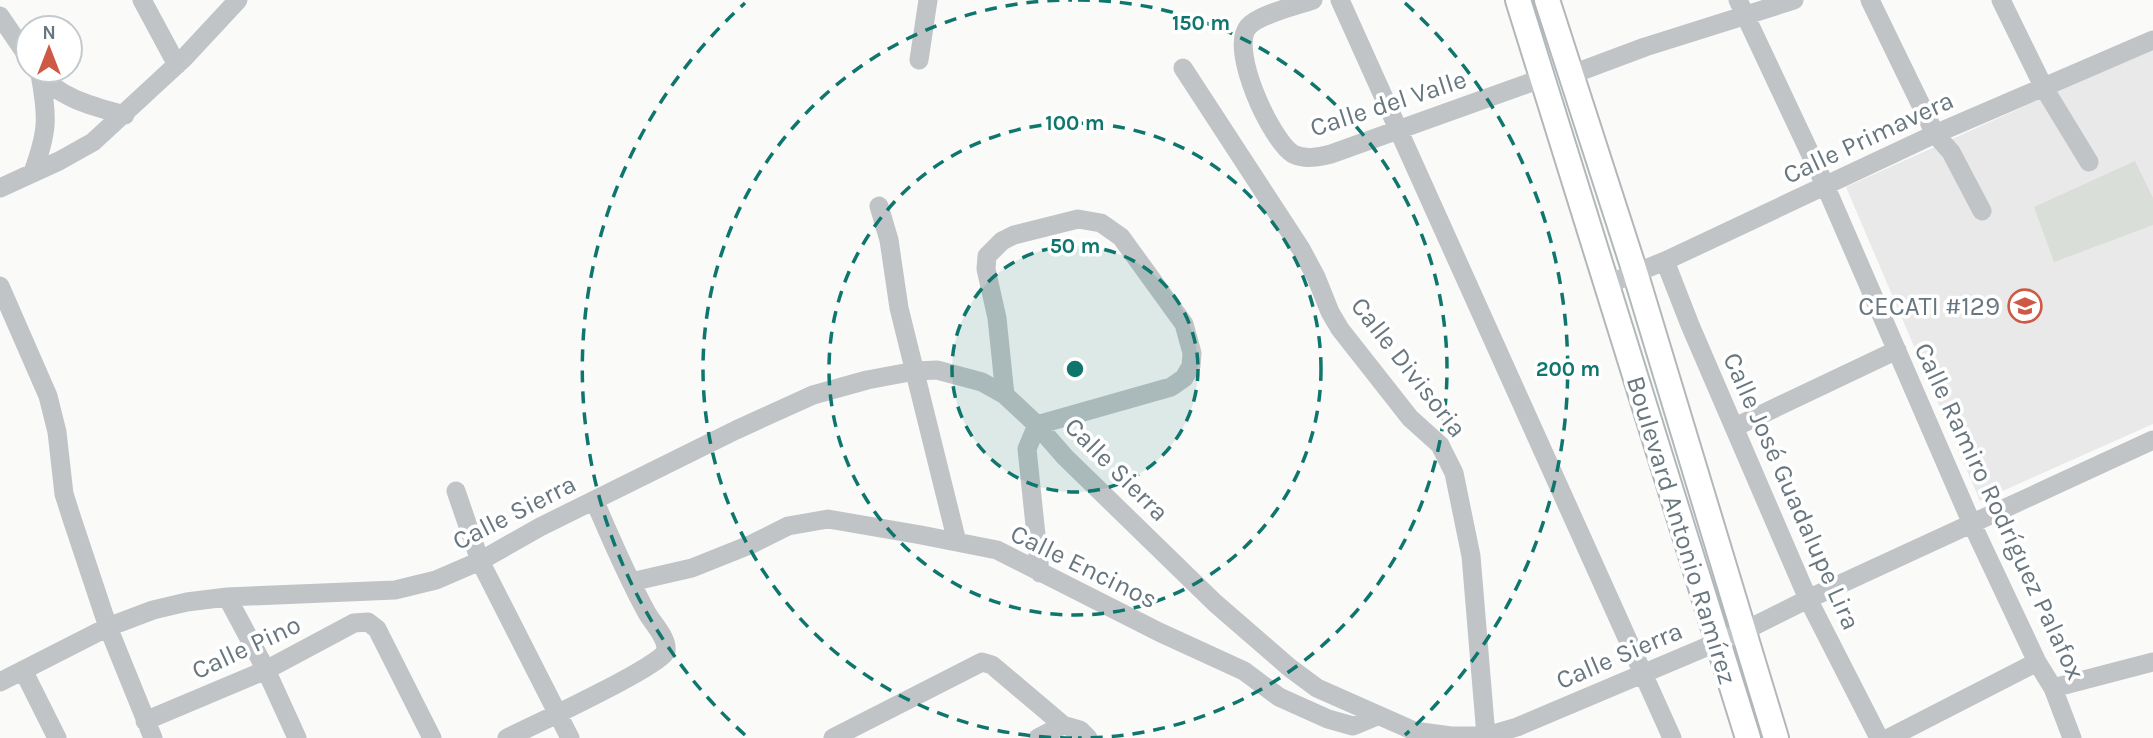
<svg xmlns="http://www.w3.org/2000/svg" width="2153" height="738" viewBox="0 0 2153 738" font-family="Karla,sans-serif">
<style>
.built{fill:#e8e9e8}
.green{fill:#daded8}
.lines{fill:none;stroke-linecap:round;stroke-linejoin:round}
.major-casing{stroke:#b2b7ba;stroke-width:28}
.minor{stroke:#c0c4c7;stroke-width:19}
.major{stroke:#fff;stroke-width:24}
.ring{fill:none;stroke:#0f766e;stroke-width:3.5;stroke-dasharray:12 9}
.labels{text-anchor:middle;stroke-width:7;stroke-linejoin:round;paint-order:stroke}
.street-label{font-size:26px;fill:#68777f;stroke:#fff}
.poi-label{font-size:26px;fill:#68777f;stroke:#fff;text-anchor:end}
.centre{fill:#0f766e;stroke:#fff;stroke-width:3.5}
.ring-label{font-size:21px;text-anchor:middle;font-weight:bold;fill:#0f766e;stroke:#fff;stroke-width:7;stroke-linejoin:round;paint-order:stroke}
</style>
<rect width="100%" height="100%" fill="#fafaf8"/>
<path class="built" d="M2153 48V424L1980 501 1846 187Z"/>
<path class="green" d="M2135 161 2153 198V225L2054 262 2034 207Z"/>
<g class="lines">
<defs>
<path id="major" d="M1518 0 1748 738
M1547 0 1635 272 1776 738"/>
</defs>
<use href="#major" class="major-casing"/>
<path class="minor" d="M142 0 177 65
M1313 0C1296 6 1259 14 1248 27 1229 50 1271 140 1293 154 1305 160 1319 157 1331 154L1543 78
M1340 0 1672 738
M1738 0 1825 185 1972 524 2037 662 2053 688 2072 738
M1870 0 1935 134 1951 152 1982 211
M2001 0 2044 88 2089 162
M0 16 28 57
M919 60 928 0
M1183 68 1301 249 1316 277 1330 312 1340 329 1410 418 1440 445 1454 473 1471 556 1486 736
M37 70C57 98 94 107 125 115
M1570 75 1645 47 1794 0
M33 172C48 131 48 118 40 74
M0 188 59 161 93 142 184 58 238 0
M879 206 889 240 899 308 957 542
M1665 261 1690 325 1808 599 1879 738
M1606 285 1665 261 1935 134 2153 40
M0 286 48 396 57 432 64 494 72 519 108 627 153 738
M1005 395 997 318 986 269 987 256 1002 241 1014 235 1078 219 1101 223 1121 237 1184 324 1192 353 1191 366 1184 378 1171 387 1037 425 1027 449 1040 573
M1735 427 1897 350
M456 491 480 561 570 738
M631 582 692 568 752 544 788 526 828 519 921 535 997 550 1159 632 1244 671 1279 697 1328 719 1353 726 1377 716
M227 597 266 670 297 738
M23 670 57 738
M0 682 108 627 153 610 187 602 227 597 395 590 436 580 480 561 540 527 736 430 813 395 867 380 915 371 937 370 982 382 1005 395 1037 425 1065 457 1215 603 1290 668 1317 688 1414 731 1451 736H1486L1517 727 1744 631 1808 599 2153 440
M2053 688 2153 662
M145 721 266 670 354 623 368 622 377 629 432 738
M507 738C528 728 663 665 666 651 668 638 653 624 647 613 627 577 611 539 595 502
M833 738 982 662 992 665 1063 725 1080 730 1088 738
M1038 738 1063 725
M1889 738 2037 662"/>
<use href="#major" class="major"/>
</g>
<circle cx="1075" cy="369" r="123" fill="#0f766e" fill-opacity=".12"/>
<g class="ring">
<circle cx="1075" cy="369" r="123"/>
<circle cx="1075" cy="369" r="246"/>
<path d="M1072 738A369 369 0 0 1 1072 0M1078 0A369 369 0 0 1 1078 738"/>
<path d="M745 735A493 493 0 0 1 745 3M1405 3A493 493 0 0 1 1405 735"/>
</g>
<defs>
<symbol id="school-ring" viewBox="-11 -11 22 22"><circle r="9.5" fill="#fff" stroke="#ce5944" stroke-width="1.5"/><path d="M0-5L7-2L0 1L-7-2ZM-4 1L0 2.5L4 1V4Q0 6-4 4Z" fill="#ce5944"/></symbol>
</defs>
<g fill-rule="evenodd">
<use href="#school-ring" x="2006" y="287" width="38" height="38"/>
</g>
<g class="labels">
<g class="street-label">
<text transform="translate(1388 103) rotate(-18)" y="9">Calle del Valle</text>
<text transform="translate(1868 137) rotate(-25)" y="9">Calle Primavera</text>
<text transform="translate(1409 367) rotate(52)" y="9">Calle Divisoria</text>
<text transform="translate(1117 469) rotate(45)" y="9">Calle Sierra</text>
<text transform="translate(1792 491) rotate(66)" y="9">Calle José Guadalupe Lira</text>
<text transform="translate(2000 511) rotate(65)" y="9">Calle Ramiro Rodríguez Palafox</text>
<text transform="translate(514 512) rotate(-27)" y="9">Calle Sierra</text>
<text transform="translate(1682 530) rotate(73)" y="9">Boulevard Antonio Ramírez</text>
<text transform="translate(1084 566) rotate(26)" y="9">Calle Encinos</text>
<text transform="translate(246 647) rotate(-25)" y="9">Calle Pino</text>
<text transform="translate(1619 655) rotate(-23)" y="9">Calle Sierra</text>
</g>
<g class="poi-label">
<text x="2000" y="315">CECATI #129</text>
</g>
</g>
<circle cx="1075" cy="369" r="10" class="centre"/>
<g class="ring-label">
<text x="1201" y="30">150 m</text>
<text x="1075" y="130">100 m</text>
<text x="1075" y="253">50 m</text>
<text x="1568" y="376">200 m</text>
</g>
<g transform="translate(49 49)"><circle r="33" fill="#ffffff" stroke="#c3c9cc" stroke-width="2"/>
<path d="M0-5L12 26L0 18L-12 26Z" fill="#ce5944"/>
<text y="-10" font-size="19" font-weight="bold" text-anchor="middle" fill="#68777f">N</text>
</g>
</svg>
